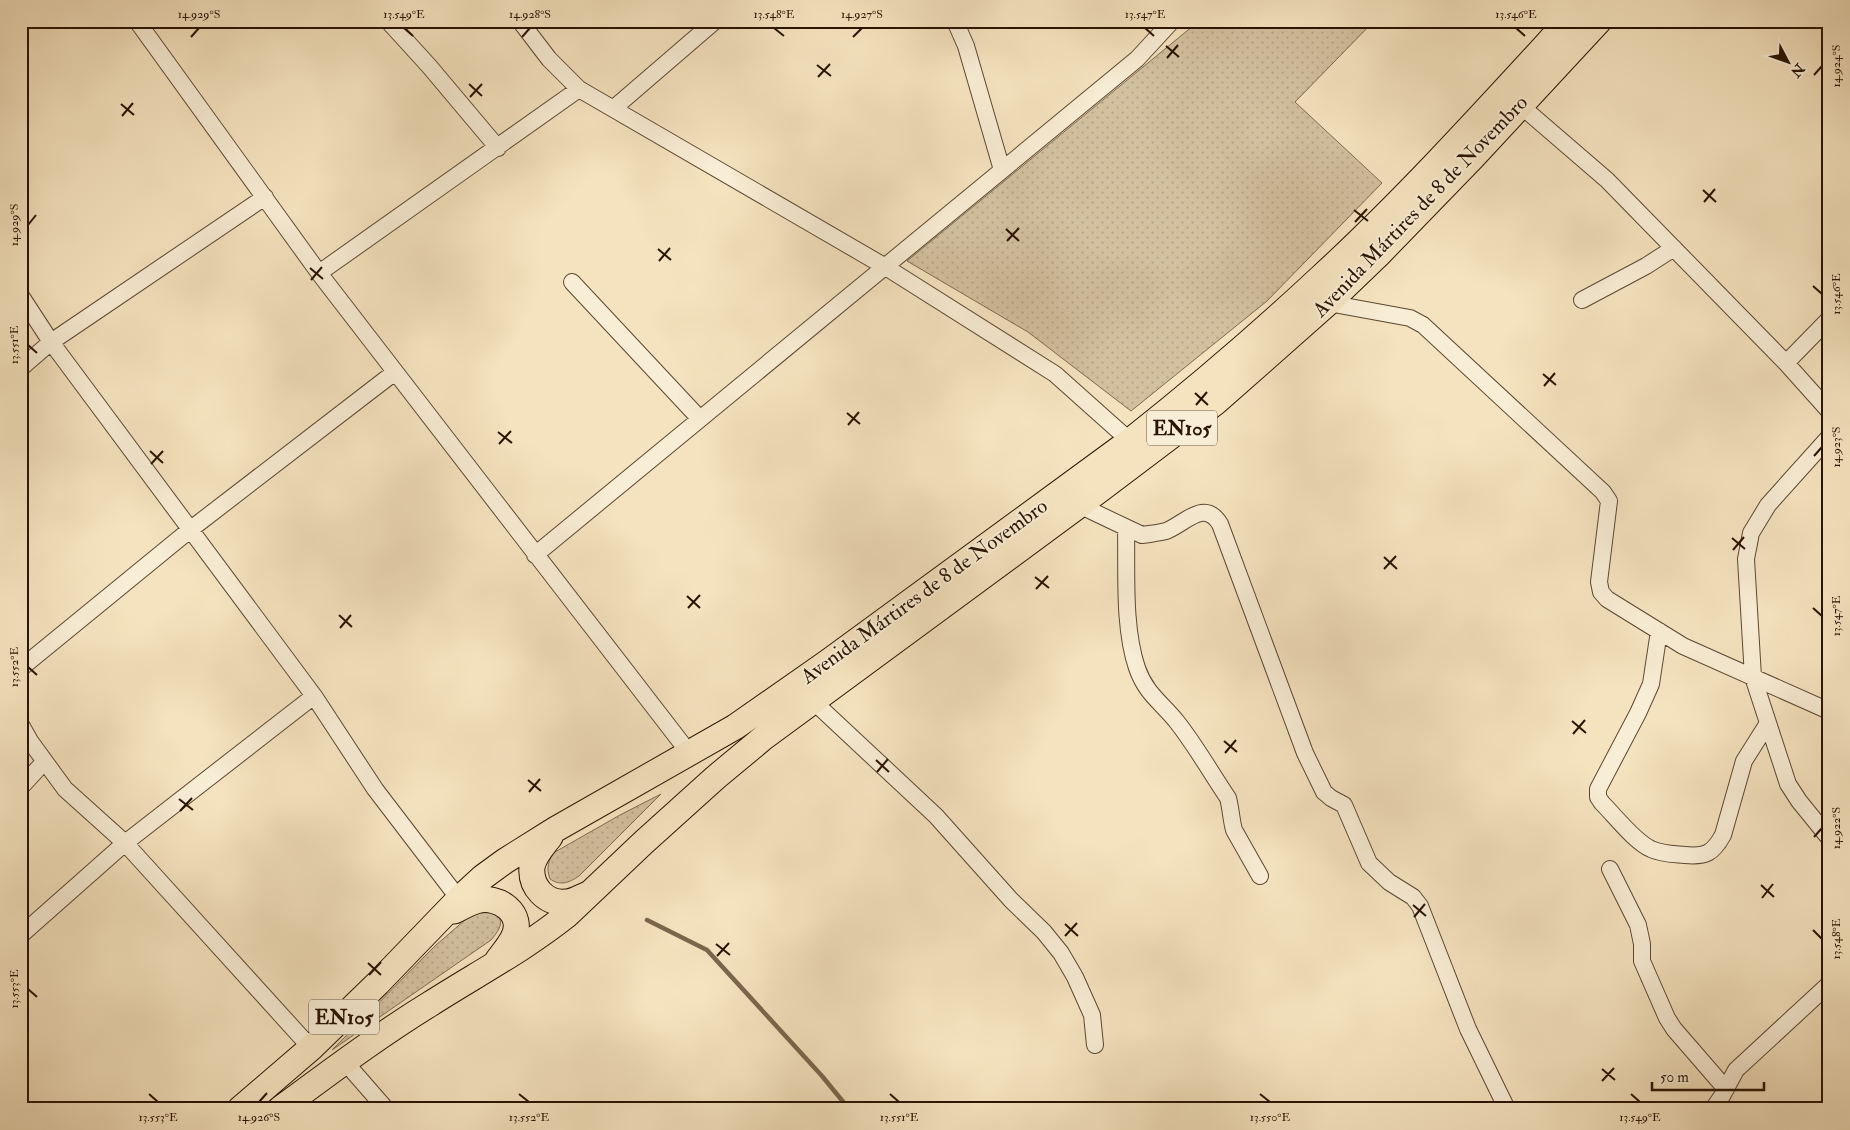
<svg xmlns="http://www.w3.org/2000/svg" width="1850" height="1130" viewBox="0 0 1850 1130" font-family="'IM FELL Double Pica',serif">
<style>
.grass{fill:url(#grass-dots);stroke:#7e6a50}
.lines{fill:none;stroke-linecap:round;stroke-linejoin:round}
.stream{stroke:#7a654d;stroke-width:4.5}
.minor-casing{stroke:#5c4731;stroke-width:18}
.primary-casing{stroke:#291302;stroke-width:27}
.minor{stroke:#f8edd5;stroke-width:16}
.primary{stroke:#f5e3bf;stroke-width:25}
.ticks{fill:none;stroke:#291302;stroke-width:2}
.labels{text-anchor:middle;stroke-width:4;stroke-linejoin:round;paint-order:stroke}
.shield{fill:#f8edd5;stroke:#675441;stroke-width:1}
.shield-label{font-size:20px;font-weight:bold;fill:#291302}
.street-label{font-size:21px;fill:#291302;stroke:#f8edd5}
.neatline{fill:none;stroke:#291302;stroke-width:2}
.ticks-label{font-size:12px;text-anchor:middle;fill:#291302}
</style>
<defs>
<pattern id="grass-dots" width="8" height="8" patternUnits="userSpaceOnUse" patternTransform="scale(1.25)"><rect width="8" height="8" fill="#d2c09f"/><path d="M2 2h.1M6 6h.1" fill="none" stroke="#b4a487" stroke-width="1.8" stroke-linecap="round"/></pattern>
</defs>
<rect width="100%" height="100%" fill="#f5e3bf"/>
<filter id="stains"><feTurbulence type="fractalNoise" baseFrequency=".004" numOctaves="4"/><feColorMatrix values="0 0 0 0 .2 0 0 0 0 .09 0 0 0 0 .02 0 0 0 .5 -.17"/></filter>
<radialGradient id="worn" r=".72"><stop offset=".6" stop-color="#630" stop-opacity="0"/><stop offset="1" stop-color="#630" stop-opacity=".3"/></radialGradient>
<path class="grass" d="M1199 21H1374L1295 102 1382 183 1267 301 1131 411 1028 332 907 261Z
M661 794 579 876C569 883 560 886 550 879 546 868 548 860 555 852L620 815Z
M482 911C505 914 505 924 491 940L332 1050 435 946 466 919Z"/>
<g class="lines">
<path class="stream" d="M647 920 707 950 822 1076 849 1109"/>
<defs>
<path id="minor" d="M137 21 319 273 690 754
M388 21 429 66 498 148
M520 21 549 59 579 89 884 266 1055 374 1130 441
M955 21 966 46 1002 170
M1520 105 1607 180 1786 363 1829 411
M614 108 715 21
M319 273 579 89
M572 282 700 419
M21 296 51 342 314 696 375 789 459 899
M1582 300 1646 266 1674 248
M1328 303 1410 318 1423 325 1603 492 1609 501 1599 582 1601 592 1607 599 1683 646 1829 711
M1786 363 1829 319
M21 368 51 342 265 197
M1829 437 1768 505 1751 533 1746 559 1753 677 1788 784 1799 801 1829 838
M1079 505 1142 535C1150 534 1158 533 1166 531 1185 524 1204 498 1220 524L1305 753 1324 792 1331 798 1344 805 1369 863 1389 882 1413 897 1420 906 1468 1029 1507 1109
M1126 528C1127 572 1123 627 1137 668 1146 694 1162 703 1177 722 1196 746 1211 773 1228 798 1231 809 1231 819 1234 830L1260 876
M535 555 1137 59 1172 21
M1659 631 1651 684 1638 713 1598 789V797L1602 803C1615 816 1635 842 1651 849 1661 854 1674 854 1685 855 1706 857 1713 853 1723 835L1744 761 1768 723
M21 668 191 529 395 372
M813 701 936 816 1011 900 1044 932 1061 953 1075 977 1092 1015 1095 1045
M21 725 30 741 65 789 125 843 311 1048
M21 787 44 762
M1610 869 1638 925 1642 944V961L1667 1018 1674 1029 1726 1089
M21 935 125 843 314 696
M345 1062 386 1109
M1713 1109 1722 1096 1736 1070 1829 984"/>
<path id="primary" d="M550 837C543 846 534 855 532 867 530 887 546 904 566 902 573 902 581 897 588 894
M454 911C461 908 468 903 476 901 498 894 526 914 513 938 509 946 502 954 497 961
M240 1109 311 1048 378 983 459 899 483 877 505 861 556 829 735 727 828 662 1130 441C1196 389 1259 335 1320 278 1407 198 1488 108 1568 21
M280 1109C329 1073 378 1036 430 1004 477 974 523 950 567 915L644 842 715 778 763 738 1101 489 1216 402 1328 303 1378 255 1473 157 1599 21"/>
</defs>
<use href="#minor" class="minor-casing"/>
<use href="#primary" class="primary-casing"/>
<use href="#minor" class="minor"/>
<use href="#primary" class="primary"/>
</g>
<path class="ticks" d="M404 28 413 36M774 28 784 36M1145 28 1154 36M1516 28 1525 36M191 37 199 28M522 37 530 28M853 37 862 28M1166 46 1179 57M1167 58 1178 45M817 65 831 76M1814 75 1822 66M818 77 830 64M469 84 482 96M470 97 482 84M121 104 134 115M122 116 133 103M1703 190 1716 202M1704 202 1715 189M1354 210 1368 221M1355 222 1367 209M28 225 36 215M1006 229 1019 241M1007 241 1019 228M658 249 671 260M659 261 670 248M310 268 323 279M311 280 322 267M1813 286 1822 294M28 345 37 353M1543 374 1556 385M1544 386 1555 373M1195 393 1208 405M1196 405 1207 392M847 413 860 424M848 425 859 412M498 432 512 443M499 444 511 431M150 451 163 463M1814 456 1822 447M151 464 163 451M1732 538 1745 549M1733 550 1744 537M1384 557 1397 569M1384 569 1396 556M1035 577 1049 588M1036 589 1048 576M687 596 700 608M688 608 700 595M1813 608 1822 616M339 615 352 627M340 628 351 615M28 667 37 675M1572 721 1586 733M1573 734 1585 720M1224 741 1237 752M1225 753 1236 740M876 760 889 772M877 772 888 759M528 780 541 791M529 792 540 779M179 799 193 810M180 811 192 798M1814 837 1822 828M1761 885 1774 897M1762 898 1773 884M1413 905 1426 916M1414 917 1425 904M1065 924 1078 936M1813 930 1822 939M1065 936 1077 923M716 944 730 955M717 956 729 943M368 963 381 975M369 975 381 962M28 989 37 997M1602 1069 1615 1080M1602 1081 1614 1068M149 1094 158 1102M519 1094 529 1102M890 1094 899 1102M1260 1094 1270 1102M1631 1094 1640 1102M259 1102 267 1093"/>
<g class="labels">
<g class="shield">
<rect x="1147" y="410.5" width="70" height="35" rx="4"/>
<rect x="309" y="999.5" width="70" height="35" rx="4"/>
</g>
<g class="shield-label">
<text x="1182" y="435">EN105</text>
<text x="344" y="1024">EN105</text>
</g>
<g class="street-label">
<text transform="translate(1420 206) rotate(-46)" y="7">Avenida Mártires de 8 de Novembro</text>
<text transform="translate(924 591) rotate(-36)" y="7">Avenida Mártires de 8 de Novembro</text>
</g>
</g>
<rect width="1850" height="1130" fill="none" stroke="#f5e3bf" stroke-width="55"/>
<g transform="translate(1788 62) rotate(131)" stroke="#f8edd5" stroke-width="4" paint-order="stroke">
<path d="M0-4L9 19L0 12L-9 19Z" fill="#291302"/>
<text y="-8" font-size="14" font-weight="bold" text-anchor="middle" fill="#291302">N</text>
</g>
<path d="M1652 1082v8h112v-8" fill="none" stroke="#291302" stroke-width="2.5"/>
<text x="1660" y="1082" font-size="15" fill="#291302" stroke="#f8edd5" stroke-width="4" paint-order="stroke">50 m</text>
<rect x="28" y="28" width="1794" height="1074" class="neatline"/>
<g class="ticks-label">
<text x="199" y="18">14.929°S</text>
<text x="404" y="18">13.549°E</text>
<text x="530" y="18">14.928°S</text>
<text x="774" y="18">13.548°E</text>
<text x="862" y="18">14.927°S</text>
<text x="1145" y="18">13.547°E</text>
<text x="1516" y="18">13.546°E</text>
<text transform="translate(1836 66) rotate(-90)" y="4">14.924°S</text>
<text transform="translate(14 225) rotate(-90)" y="4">14.929°S</text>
<text transform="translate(1836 294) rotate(-90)" y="4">13.546°E</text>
<text transform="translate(14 345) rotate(-90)" y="4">13.551°E</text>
<text transform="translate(1836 447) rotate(-90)" y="4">14.923°S</text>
<text transform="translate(1836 616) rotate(-90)" y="4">13.547°E</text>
<text transform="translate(14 667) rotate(-90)" y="4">13.552°E</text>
<text transform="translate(1836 828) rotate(-90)" y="4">14.922°S</text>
<text transform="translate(1836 939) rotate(-90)" y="4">13.548°E</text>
<text transform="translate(14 989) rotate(-90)" y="4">13.553°E</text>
<text x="158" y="1121">13.553°E</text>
<text x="259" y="1121">14.926°S</text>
<text x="529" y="1121">13.552°E</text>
<text x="899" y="1121">13.551°E</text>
<text x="1270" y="1121">13.550°E</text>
<text x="1640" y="1121">13.549°E</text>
</g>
<rect width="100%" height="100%" filter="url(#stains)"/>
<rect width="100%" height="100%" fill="url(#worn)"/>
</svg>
